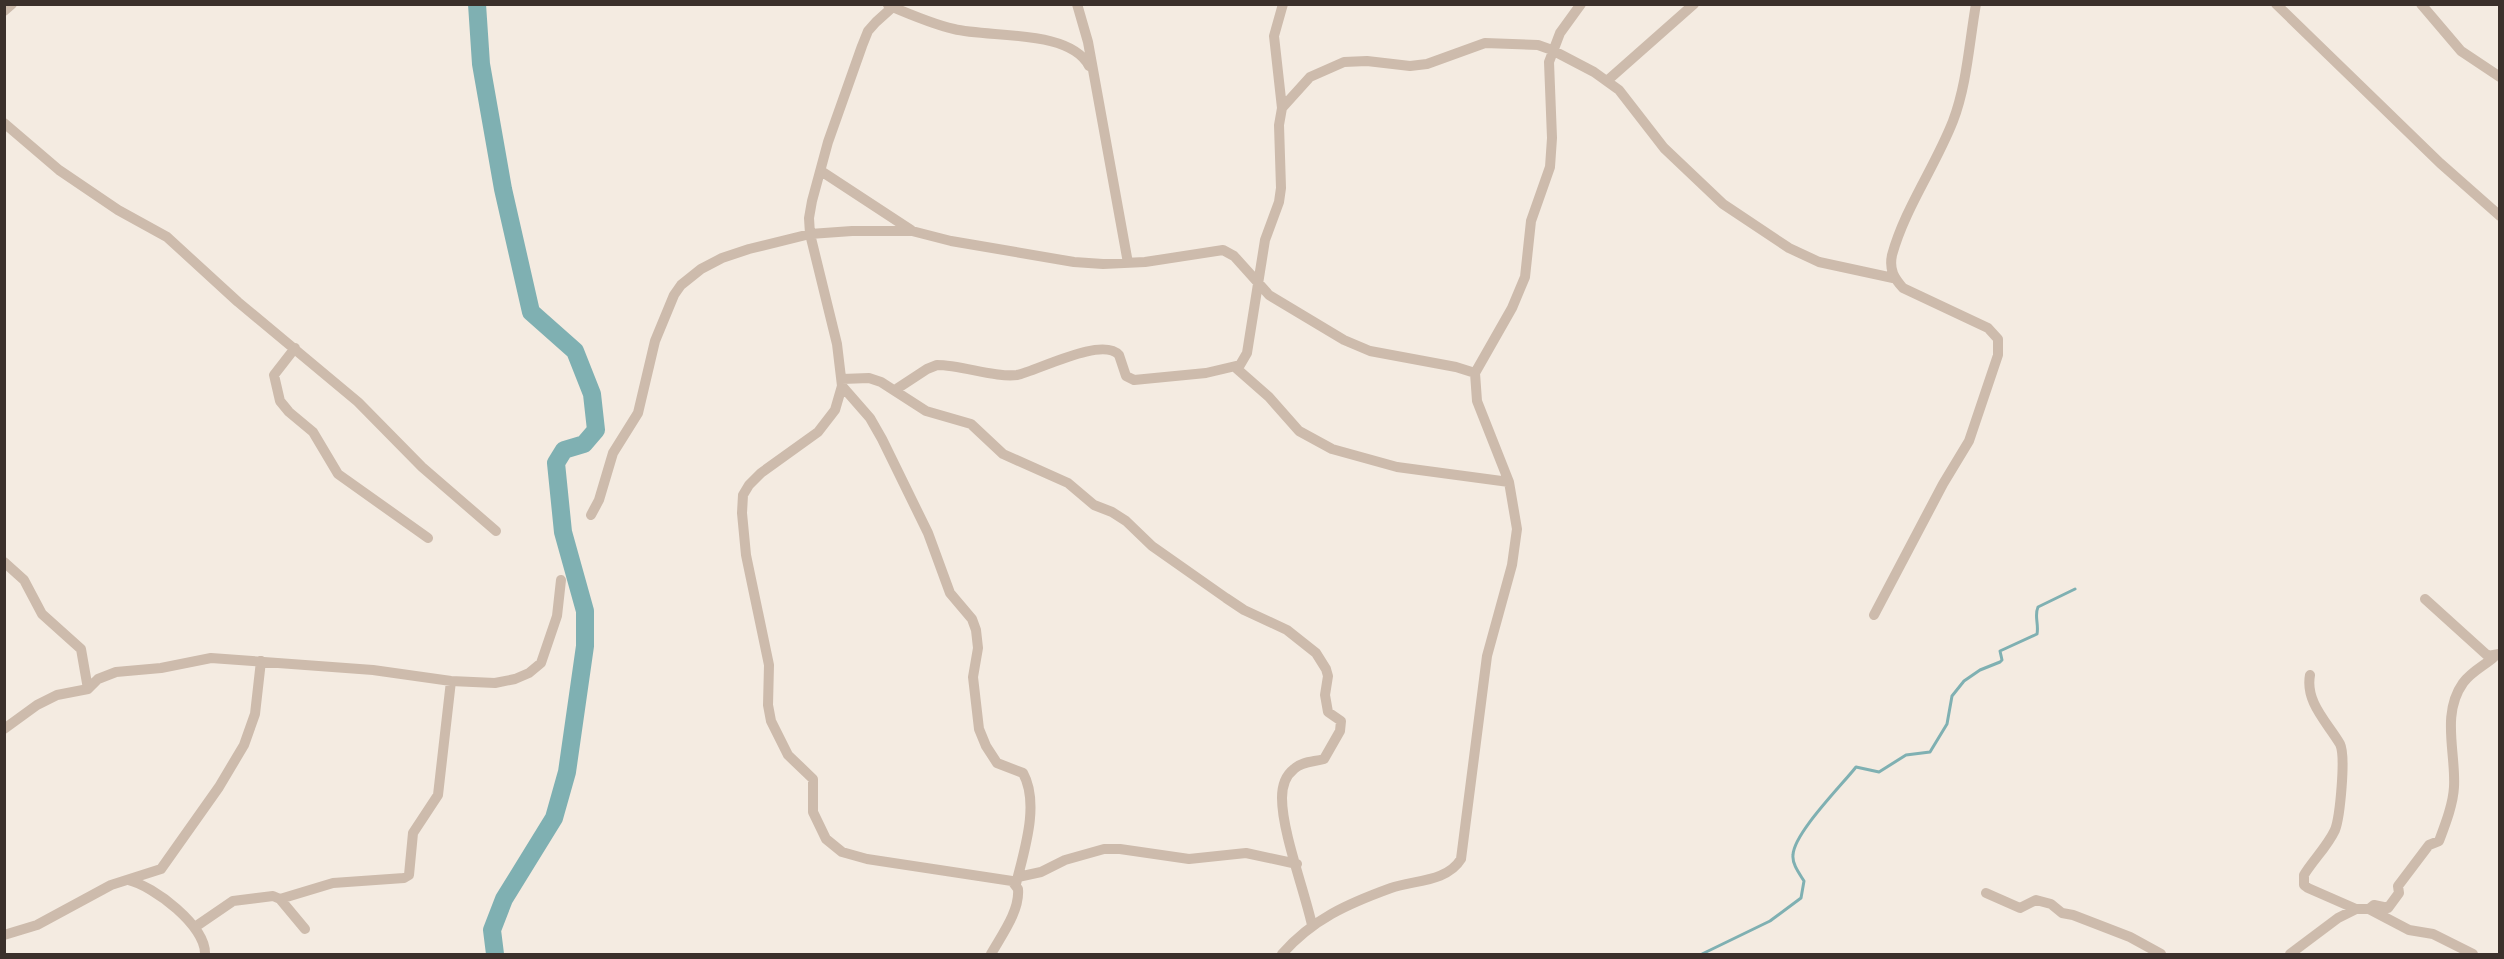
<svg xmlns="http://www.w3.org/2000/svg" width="2504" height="959" viewBox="0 0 2504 959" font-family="Inter,sans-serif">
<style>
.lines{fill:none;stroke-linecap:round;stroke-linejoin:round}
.stream{stroke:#7fb0b2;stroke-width:3}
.river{stroke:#7fb0b2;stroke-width:18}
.street{stroke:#cdbbac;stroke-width:10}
</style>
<rect width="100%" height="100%" fill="#f4ebe1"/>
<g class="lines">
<path class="stream" d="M1702 954 1770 921 1801 898 1804 881C1799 873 1792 864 1793 855 1794 833 1842 785 1856 767L1879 772 1906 755 1930 752 1947 724 1952 696 1964 681 1980 670 2000 662 2002 660 2000 651 2037 634C2039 624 2034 616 2038 607L2075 589"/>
<path class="river" d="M477 4 481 64 503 189 531 312 575 351 592 394 596 430 584 444 564 450 556 463 563 532 585 611V646L567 772 554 818 504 899 492 930 495 954"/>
<path class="street" d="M896 4 876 22 868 31 862 46 828 142 812 201 809 218 810 234 837 344 842 386 835 410 818 432 761 473 749 485 743 495 742 513 746 555 769 665 768 705 771 721 788 755 813 779V812L826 839 842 852 867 859 1012 881 1018 889C1020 911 1001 936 991 954
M1077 4 1088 42 1128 263
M2276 4 2440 163 2500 216
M2421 4 2461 51 2500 77
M888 5C909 14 932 24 954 29 990 38 1070 29 1089 66
M4 11 12 4
M1608 80 1694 4
M1282 108 1274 36 1283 4
M4 123 59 170 118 210 167 237 238 302 358 402 422 467 496 531
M821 171 911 230
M295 348 274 375 280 401 289 412 313 432 338 474 428 538
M1236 368 1269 397 1299 431 1332 449 1397 467 1509 482
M842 379 869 378 881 382 926 411 971 424 1003 454 1068 483 1094 505 1112 512 1126 521 1152 546 1226 598 1244 610 1287 630 1316 653 1326 669 1328 676 1325 695 1328 712 1341 721 1340 731 1324 759C1314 762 1302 761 1294 769 1285 776 1282 787 1282 798 1282 832 1304 889 1312 925
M842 386 870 418 882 439 928 533 950 593 972 619 976 630 978 648 973 677 979 729 986 746 997 763 1023 773C1040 804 1024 851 1016 884
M895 390 927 369 937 365C961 365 997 378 1017 375 1037 371 1102 336 1119 355L1126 376 1134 380 1206 373 1240 365 1247 353 1265 240 1279 202 1281 188 1279 125 1282 108 1310 77 1344 62 1367 61 1410 66 1427 64 1485 43 1538 45 1552 50 1594 72 1619 90 1664 148 1723 204 1789 248 1819 262 1893 278
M591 515 599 500 613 453 638 413 655 341 674 295 681 285 701 269 722 258 749 249 810 234 852 231H912L951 241 1074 262 1103 264 1145 262 1223 250 1234 256 1269 295 1344 340 1370 351 1456 367 1475 373
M4 562 24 580 42 614 81 649 88 689
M2425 599 2488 656 2499 654
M1874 615 1943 484 1969 441 1998 355V339L1988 328 1903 288C1894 278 1889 270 1892 255 1905 208 1935 167 1953 121 1967 84 1969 44 1976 4
M2310 675C2305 702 2327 722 2340 744 2346 756 2340 817 2335 830 2327 847 2313 860 2304 875V885L2308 888 2356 909
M4 729 37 705 57 695 88 689 98 679 116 672 161 668 211 658 373 670 451 681 495 683 515 679 529 673 541 663 557 616 561 580
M1018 877 1041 872 1065 860 1104 849H1120L1189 859 1246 853 1297 864
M128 880C154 886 206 926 205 954
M1986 893 2020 908 2036 900 2051 904 2062 913 2073 915 2130 937 2161 954
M280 899 333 883 404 878 409 875 413 833 438 795 451 681
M2369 909 2374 905 2388 908 2399 893 2398 886 2429 845 2439 841C2445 825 2453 805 2454 787 2456 753 2441 714 2463 683 2472 671 2484 666 2494 657
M195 927 233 901 273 896 280 899 305 929
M4 935 37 925 111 885 161 869 219 787 244 745 255 714 261 661
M1282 954C1313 919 1347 904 1391 888 1414 880 1447 882 1461 859L1487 656 1512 565 1517 529 1509 482 1477 401 1475 373 1512 308 1525 277 1531 221 1550 167 1552 138 1549 62 1560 33 1581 4
M2290 954 2338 918 2356 909H2369L2409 930 2433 934 2473 954"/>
</g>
<rect width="2504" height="959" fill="none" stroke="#3b302b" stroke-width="12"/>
</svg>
